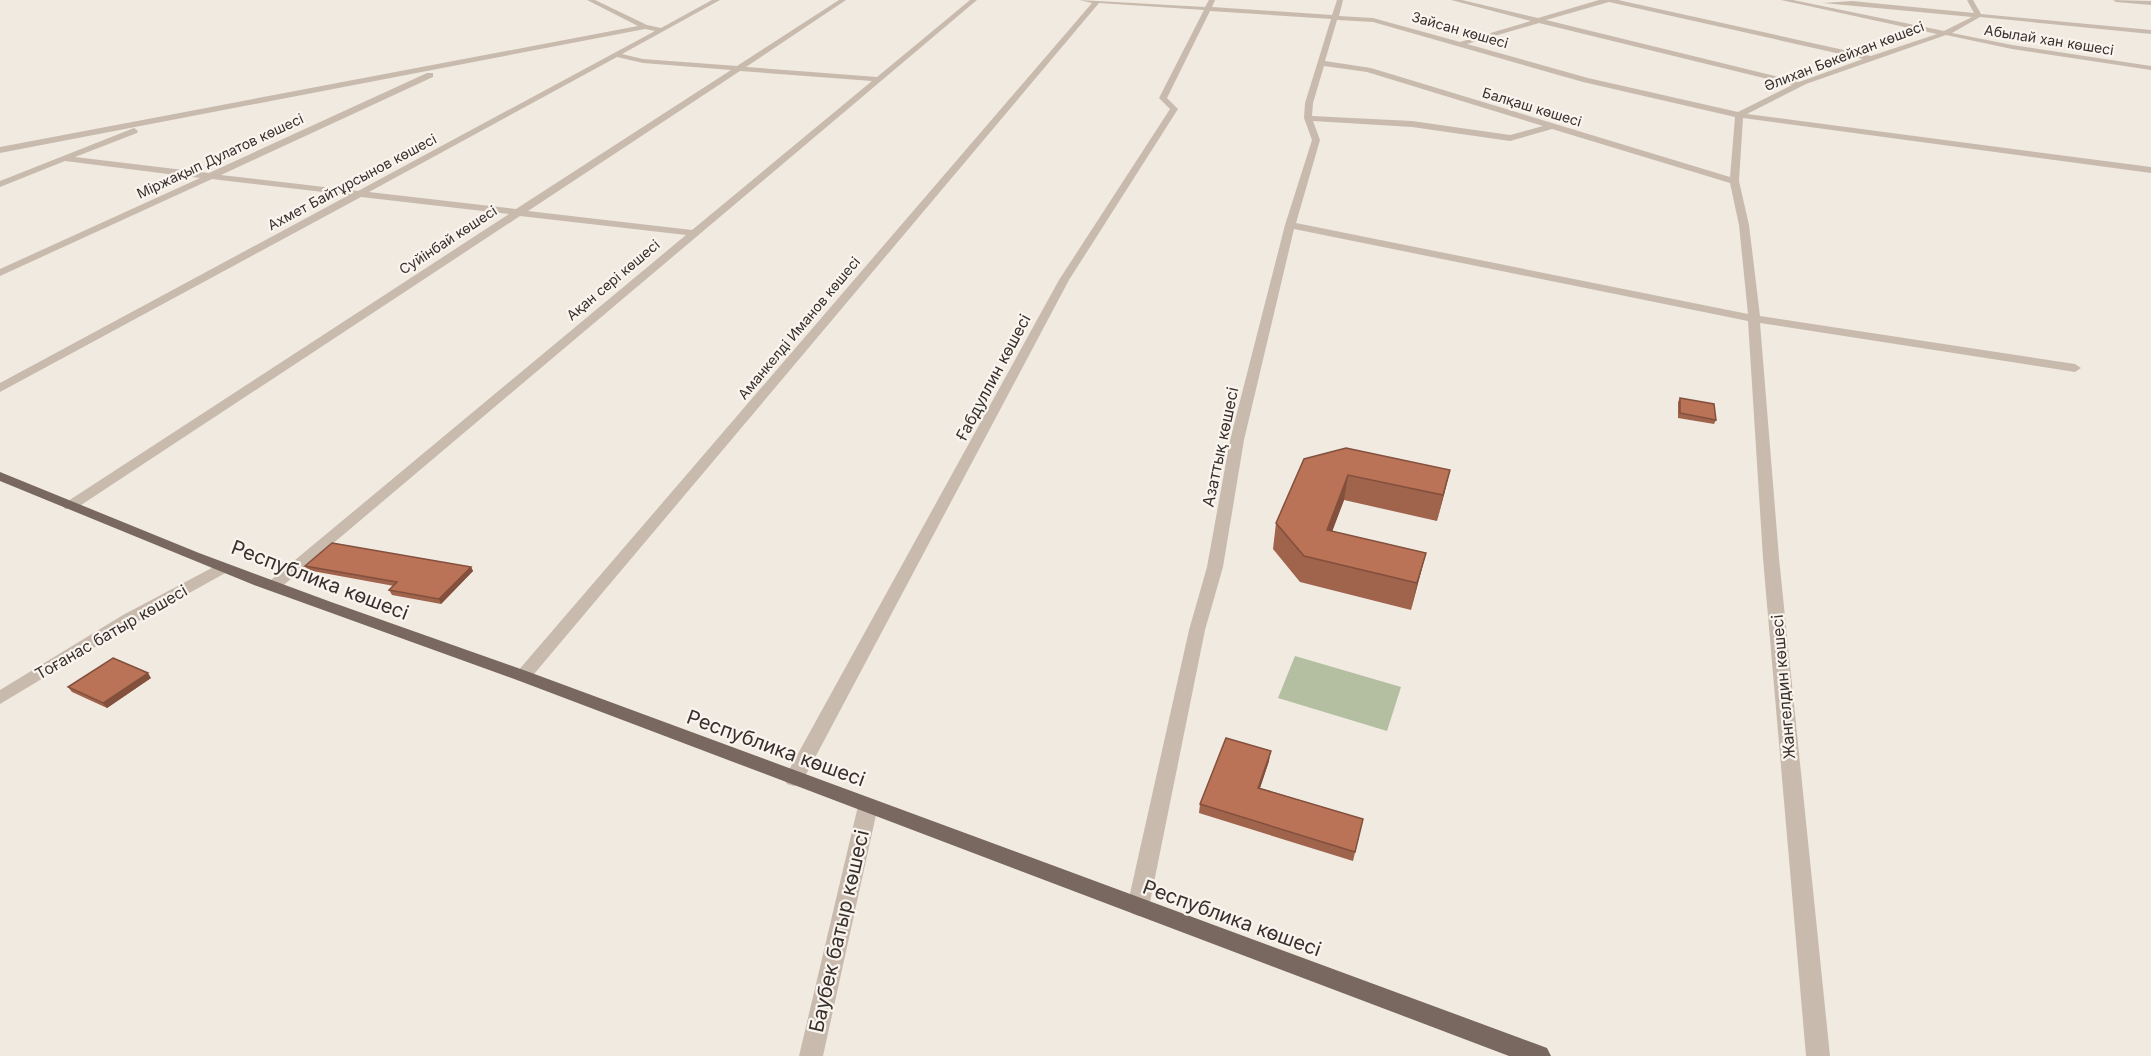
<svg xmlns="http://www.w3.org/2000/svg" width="2151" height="1056" viewBox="0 0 2151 1056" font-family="Inter,sans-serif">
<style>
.green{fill:#b4bfa2}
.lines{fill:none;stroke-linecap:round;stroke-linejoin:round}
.minor{fill:#c8bbae;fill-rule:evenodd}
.major{fill:#78685f;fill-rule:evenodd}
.wall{fill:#a0634b}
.shaded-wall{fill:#82503d}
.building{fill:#ba7357;stroke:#82503d;stroke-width:1.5}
.labels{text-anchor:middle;stroke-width:4.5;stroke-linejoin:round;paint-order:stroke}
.far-street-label{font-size:14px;fill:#38302c;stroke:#f9f4ee}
.street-label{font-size:16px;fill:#38302c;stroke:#f9f4ee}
.near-street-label{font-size:20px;fill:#38302c;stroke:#f9f4ee}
</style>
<rect width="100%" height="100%" fill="#f1eae1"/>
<path class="green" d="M1295 656 1401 687 1387 731 1278 698Z"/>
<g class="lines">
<path class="minor" d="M587 0H595L647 25 661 28 712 0H720L622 54 643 59 737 66 839 0H846L746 67 877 77 970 0H977L279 589H267L265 585 686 235 520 216 75 509H65L63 506 65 503 509 214 361 197 0 392V383L349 195 212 179 0 276V269L200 178 65 161 0 187V181L134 128 138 131 137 133 75 157 209 173 427 73H433V77L221 175 358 191 655 31 645 29 0 153V147L638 26ZM617 57 643 63 731 70 516 209 369 192ZM740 71 872 81 692 230 528 211Z
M1079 0 1205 7 1209 0H1215L1212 7 1332 15 1337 0H1343L1339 16 1373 18 1460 42 1531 21 1451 0H1462L1538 18 1599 0H1618L1871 56 1937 34 1781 0H1793L1944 31 1972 17 1823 3 1852 1 1974 13 1967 0H1973L1981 14 2151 30V34L1980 17 1952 33 2012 45 2151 66V70L2012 49 1946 35 1806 84 1747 114 2151 167V173L1743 118 1739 181 1749 225 1760 316 2075 364 2081 368 2075 372 1760 323 1779 558 1830 1056H1806L1763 558 1748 321 1294 229 1244 440 1223 567 1205 630 1149 907 1145 913 1138 916 1131 913 1127 907 1189 630 1207 567 1230 440 1285 225 1312 140 1304 118 1305 103 1331 19 1210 11 1167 98 1178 109 1069 280 801 784 794 786 787 784 784 779 1059 280 1170 109 1159 98 1204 10 1099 3 529 680 523 682 517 680 514 676 517 672 1092 3ZM1609 2 1863 59 1799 82 1546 20ZM1337 20 1373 22 1583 82 1735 117 1730 177 1371 68 1325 61ZM1539 23 1792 85 1738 112 1588 78 1467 44ZM1324 66 1367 72 1543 126 1510 135 1412 121 1312 116 1313 103ZM1313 121 1412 127 1510 141 1552 129 1730 183 1739 225 1748 314 1296 223 1320 140Z
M2113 0 2151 1V5L2116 2Z
M223 562 231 567 229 571 135 623 0 704V690L123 615Z
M868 798 875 800 878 806 823 1056H799L858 806 861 800Z"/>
<path class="major" d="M0 472 199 553 331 602 529 672 1539 1045 1547 1048 1551 1056H1509L517 680 254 585 0 481Z"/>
</g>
<path class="wall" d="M1680 398 1716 420 1714 424 1678 418V402Z
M1304 459 1450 470 1437 521 1344 500 1332 531 1426 553 1411 610 1300 582 1273 549 1276 523Z
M305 566 471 567 473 571 441 604 392 595 389 590 394 586 307 570Z
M151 678 107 708 72 692 68 687Z
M1269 761 1260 788 1363 819 1353 861 1199 813 1200 804Z"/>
<path class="shaded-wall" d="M1450 470 1444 495 1437 521 1443 495Z
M1348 475 1344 500 1323 556 1327 530Z
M1426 553 1419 579 1411 610 1417 583Z
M471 567 473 571 441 604 439 599Z
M148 673 151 678 107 708 103 703Z
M1271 751 1269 761 1257 797 1258 788Z"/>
<path class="building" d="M1680 398 1714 404 1716 420 1680 413Z
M1346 448 1450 470 1443 495 1348 475 1327 530 1426 553 1417 583 1304 556 1276 523 1304 459Z
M332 543 471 567 439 599 389 590 397 582 305 566Z
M113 658 148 673 103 703 68 687Z
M1226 738 1271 751 1258 788 1363 819 1355 852 1200 804Z"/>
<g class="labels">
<g class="far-street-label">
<text transform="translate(1460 30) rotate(16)" y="5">Зайсан көшесі</text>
<text transform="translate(2049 40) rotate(9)" y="5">Абылай хан көшесі</text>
<text transform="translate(1844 56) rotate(-21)" y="5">Әлихан Бөкейхан көшесі</text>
<text transform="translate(1532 107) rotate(17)" y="5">Балқаш көшесі</text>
<text transform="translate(220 156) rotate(-25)" y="5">Міржақып Дулатов көшесі</text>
<text transform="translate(352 182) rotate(-28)" y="5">Ахмет Байтұрсынов көшесі</text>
<text transform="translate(448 240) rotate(-33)" y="5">Суйінбай көшесі</text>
<text transform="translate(613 280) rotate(-40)" y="5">Ақан сері көшесі</text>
<text transform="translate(799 328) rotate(-50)" y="5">Аманкелді Иманов көшесі</text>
</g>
<g class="street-label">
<text transform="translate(993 377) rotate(-62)" y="6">Ғабдуллин көшесі</text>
<text transform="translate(1220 447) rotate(-78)" y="6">Азаттық көшесі</text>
<text transform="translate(111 632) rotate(-30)" y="6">Тоғанас батыр көшесі</text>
<text transform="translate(1783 687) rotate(-95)" y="6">Жангелдин көшесі</text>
</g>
<g class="near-street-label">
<text transform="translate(320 580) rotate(21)" y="7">Республика көшесі</text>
<text transform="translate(776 748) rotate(20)" y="7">Республика көшесі</text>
<text transform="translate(1232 918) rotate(20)" y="7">Республика көшесі</text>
<text transform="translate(839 931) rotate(-77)" y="7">Баубек батыр көшесі</text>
</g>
</g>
</svg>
